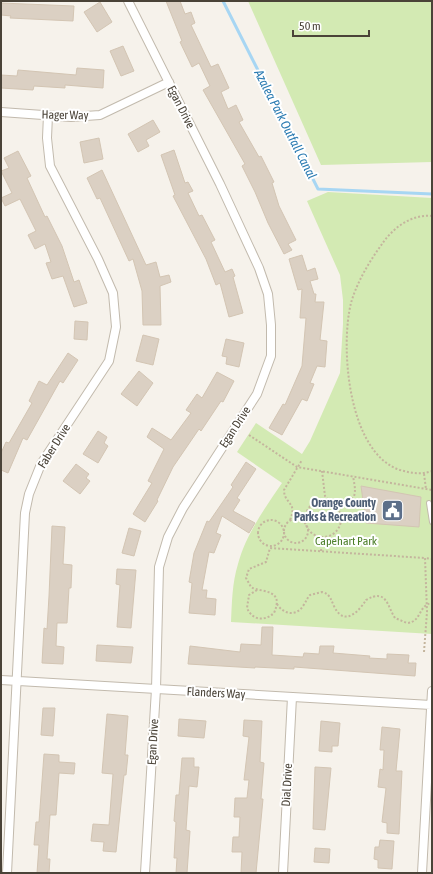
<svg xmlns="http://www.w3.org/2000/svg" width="433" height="874" viewBox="0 0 433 874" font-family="'Asap Condensed',sans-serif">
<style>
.green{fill:#d3eab3}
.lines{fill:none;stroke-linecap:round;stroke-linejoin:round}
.stream{stroke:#a7d6f3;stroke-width:3}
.building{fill:#dbd0c3;stroke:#d3c5b3}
.service-casing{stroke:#c2baad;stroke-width:6}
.minor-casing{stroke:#c2baad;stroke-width:10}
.path{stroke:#c4b59d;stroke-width:2;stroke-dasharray:2 2;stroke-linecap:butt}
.service{stroke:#fff;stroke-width:4}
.minor{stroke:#fff;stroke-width:8}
.labels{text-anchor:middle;stroke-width:4;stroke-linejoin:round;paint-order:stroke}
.street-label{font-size:12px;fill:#4a4338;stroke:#fff}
.service-label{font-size:12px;font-weight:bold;fill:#4e5e75;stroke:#fff;text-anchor:end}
.park-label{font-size:12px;fill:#4c7e29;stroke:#fff}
.water-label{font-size:13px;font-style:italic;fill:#2c7cb2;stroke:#fff}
</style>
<rect width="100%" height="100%" fill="#f6f2eb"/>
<path class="green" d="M248 1H432V162L321 165Z
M328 192 432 198V634L231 622C232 603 232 583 238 564 246 534 265 508 282 483L237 452 256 423 302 454 310 441 340 373 343 324V300L340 275 307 201Z"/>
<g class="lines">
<path class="stream" d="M223 1 318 189 432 194"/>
</g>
<path class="building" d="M166 1H180L185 14 191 12 195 23 191 25 211 67 218 64 229 88 221 92 228 109 236 105 243 120 239 122 259 157 261 156 274 182 272 183 279 206 296 240 288 244 292 250 284 254 268 223 255 192 242 166 245 164 203 90 210 86 199 63 192 67 180 42 182 41Z
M100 2 112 22 97 32 84 12Z
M1 3 74 6 73 21 10 18 11 16 1 15Z
M123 46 134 71 121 76 110 51Z
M77 68 104 70 103 88 65 85V88L34 86 33 90 1 88V75L17 76 18 70 76 75Z
M153 120 160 132 146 140 149 146 138 152 128 134Z
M99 138 103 159 84 163 80 142Z
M174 150 185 183 188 182 193 191 188 193 199 216 202 215 215 240 211 242 225 272 232 269 235 276 233 277 243 313 229 317 220 283 216 285 206 259 173 196 175 195 161 155Z
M18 151 31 176 27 178 45 217 47 216 62 246 74 282 79 280 87 303 74 307 63 276 52 279 46 263 51 262 45 244 35 249 28 235 36 231 20 199 5 206 1 198 12 193 1 171 9 168 4 158Z
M102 170 146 265 156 262 160 277 169 275 171 282 160 286 161 325H143L142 291 133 259 129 261 100 198 97 199 87 178Z
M302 255 307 271 315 268 318 279 310 281 314 294H316L315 302H324L320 340 327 341 325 367 317 366 310 383 314 384 307 401 302 399 282 435 269 428 283 404 285 405 302 366 306 318H300L302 289 298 290 289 259Z
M75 321 88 322 87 340 74 339Z
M143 335 159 339 153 365 136 361Z
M226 339 244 343 239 367 226 364 227 357 222 356Z
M68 353 78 360 63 383 60 381 27 440 23 438 8 473 1 470V453L6 442 9 443 32 403 29 401 39 381 47 385Z
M139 371 153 383 137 406 121 394Z
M217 372 234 381 223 402 221 401 201 431 199 429 173 467 157 500 158 501 145 522 133 514 152 483 148 481 164 449 147 437 152 428 171 440 191 413 186 410 197 394 202 398Z
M98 431 107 437 104 443 108 446 98 463 83 454Z
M246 462 256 469 237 498 240 500 233 511 255 523 249 533 222 516 216 533 221 535 214 553 209 552 202 590H207L206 598 216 599 215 615 189 613 192 583 189 582 194 553 207 521 209 522 233 487 231 485Z
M76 464 89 474 86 478 90 481 80 494 63 481Z
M361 486 421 497 419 527 366 523Z
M52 526 65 527 63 564 72 565 71 588H69L67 623H57L56 646 64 647 63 664 42 663 44 628 47 629 49 596Z
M129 528 141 531 134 556 122 553Z
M117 569 136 570 131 628 117 627 120 585 116 584Z
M262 627H273L272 655 303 657 304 653 319 654 320 646H334L333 653 370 656 369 658 387 659V654L409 655 408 663H416L415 676 294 667V669L255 667V668L188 664 190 646 240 652 241 644 261 645Z
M97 645 133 647 131 663 96 661Z
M43 708H55L53 736 41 735Z
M107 714 128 716 125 755H128L126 775H124L116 852 103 851 104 842 91 841 93 824 109 825 113 774 102 773Z
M179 719 206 721 204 738 178 736Z
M244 720 262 721 260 762 264 763 261 799H263L256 873H241L242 852H232L233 837H239L240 817H234L235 798H247L249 780H244L249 737 243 736Z
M321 721 340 723 338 746H332V752L319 751Z
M382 727 400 729 396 771H402L399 834 387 833V823L382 822 386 788 378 787 380 769 383 770 384 750H380Z
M44 754 59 755V762L75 763 74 774 59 773 56 815H50L47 859H50L49 873H37L39 845H34L36 822H39Z
M182 758H194V767H199L197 787 189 786 186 830 190 831 187 873H176L177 858H174L176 822 174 821 176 795H179Z
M315 767 331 768 325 830 313 829Z
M380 840 394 841 392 869 378 868V860L374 859 375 847H379Z
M315 848 330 849 329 863 314 862Z"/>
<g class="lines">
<defs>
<path id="service" d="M429 503 432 522"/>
<path id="minor" d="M128 1 220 184 259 268 268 294 271 325V356L257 394 183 508 168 537 159 567 156 689 145 873
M1 112 71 117 100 115 169 82
M1 680 431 705
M7 873 25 513 29 494 41 464 109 361 116 327 113 293 98 259 50 166 47 138 48 115
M283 873 292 697
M422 873 432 691"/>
</defs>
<use href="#service" class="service-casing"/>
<use href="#minor" class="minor-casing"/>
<path class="path" d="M432 216C411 214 393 228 382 244 369 262 357 282 351 303 340 347 348 453 400 470 411 473 421 475 432 471
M249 435 297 467 432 490
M322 471 325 496 331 503
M424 474 426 489
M305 519a18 18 0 1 1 36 0a18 18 0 1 1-36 0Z
M334 505 347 504C358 497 355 488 353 476
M284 531a12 12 0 1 1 24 0a12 12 0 1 1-24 0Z
M290 520C298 502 284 504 284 490L302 460
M258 533a13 13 0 1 1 26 0a13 13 0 1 1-26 0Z
M321 551 322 537
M257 590 249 595 247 608C252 620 264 622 274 613 285 588 261 593 251 587L246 578 249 569 266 562 270 548 425 558
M277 604C283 614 296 617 303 606 306 602 307 598 310 595L322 592C331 594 331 601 335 608 345 627 360 610 366 600 387 588 387 606 395 618L407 623C422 622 418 605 432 603
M424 652 427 612 425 558 432 559"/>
<use href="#service" class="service"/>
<use href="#minor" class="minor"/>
</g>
<defs>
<symbol id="civic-square" viewBox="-11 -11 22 22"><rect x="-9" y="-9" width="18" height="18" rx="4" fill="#5c6f8a" stroke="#fff"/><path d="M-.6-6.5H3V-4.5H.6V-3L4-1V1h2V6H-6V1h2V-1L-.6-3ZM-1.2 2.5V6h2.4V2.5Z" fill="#fff"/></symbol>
</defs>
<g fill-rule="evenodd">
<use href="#civic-square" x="380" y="498" width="25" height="25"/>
</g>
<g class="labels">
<g class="street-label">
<text transform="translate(181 107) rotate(63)" y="4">Egan Drive</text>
<text transform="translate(65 115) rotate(1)" y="4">Hager Way</text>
<text transform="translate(235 427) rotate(-57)" y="4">Egan Drive</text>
<text transform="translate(54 446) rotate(-58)" y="4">Faber Drive</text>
<text transform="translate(216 693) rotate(3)" y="4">Flanders Way</text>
<text transform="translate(153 742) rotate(-87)" y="4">Egan Drive</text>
<text transform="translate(287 785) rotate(-87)" y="4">Dial Drive</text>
</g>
<g class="service-label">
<text x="376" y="507">Orange County<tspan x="376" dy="14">Parks &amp; Recreation</tspan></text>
</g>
<g class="park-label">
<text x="346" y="545">Capehart Park</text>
</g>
<g class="water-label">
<text transform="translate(286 124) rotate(63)" y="5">Azalea Park Outfall Canal</text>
</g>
</g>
<rect width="433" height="874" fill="none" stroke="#4a4338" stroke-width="4"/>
<path d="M293 30v6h76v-6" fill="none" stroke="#4a4338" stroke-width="2"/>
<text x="299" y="30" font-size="12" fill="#4a4338" stroke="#ffffff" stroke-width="3" paint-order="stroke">50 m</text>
</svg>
